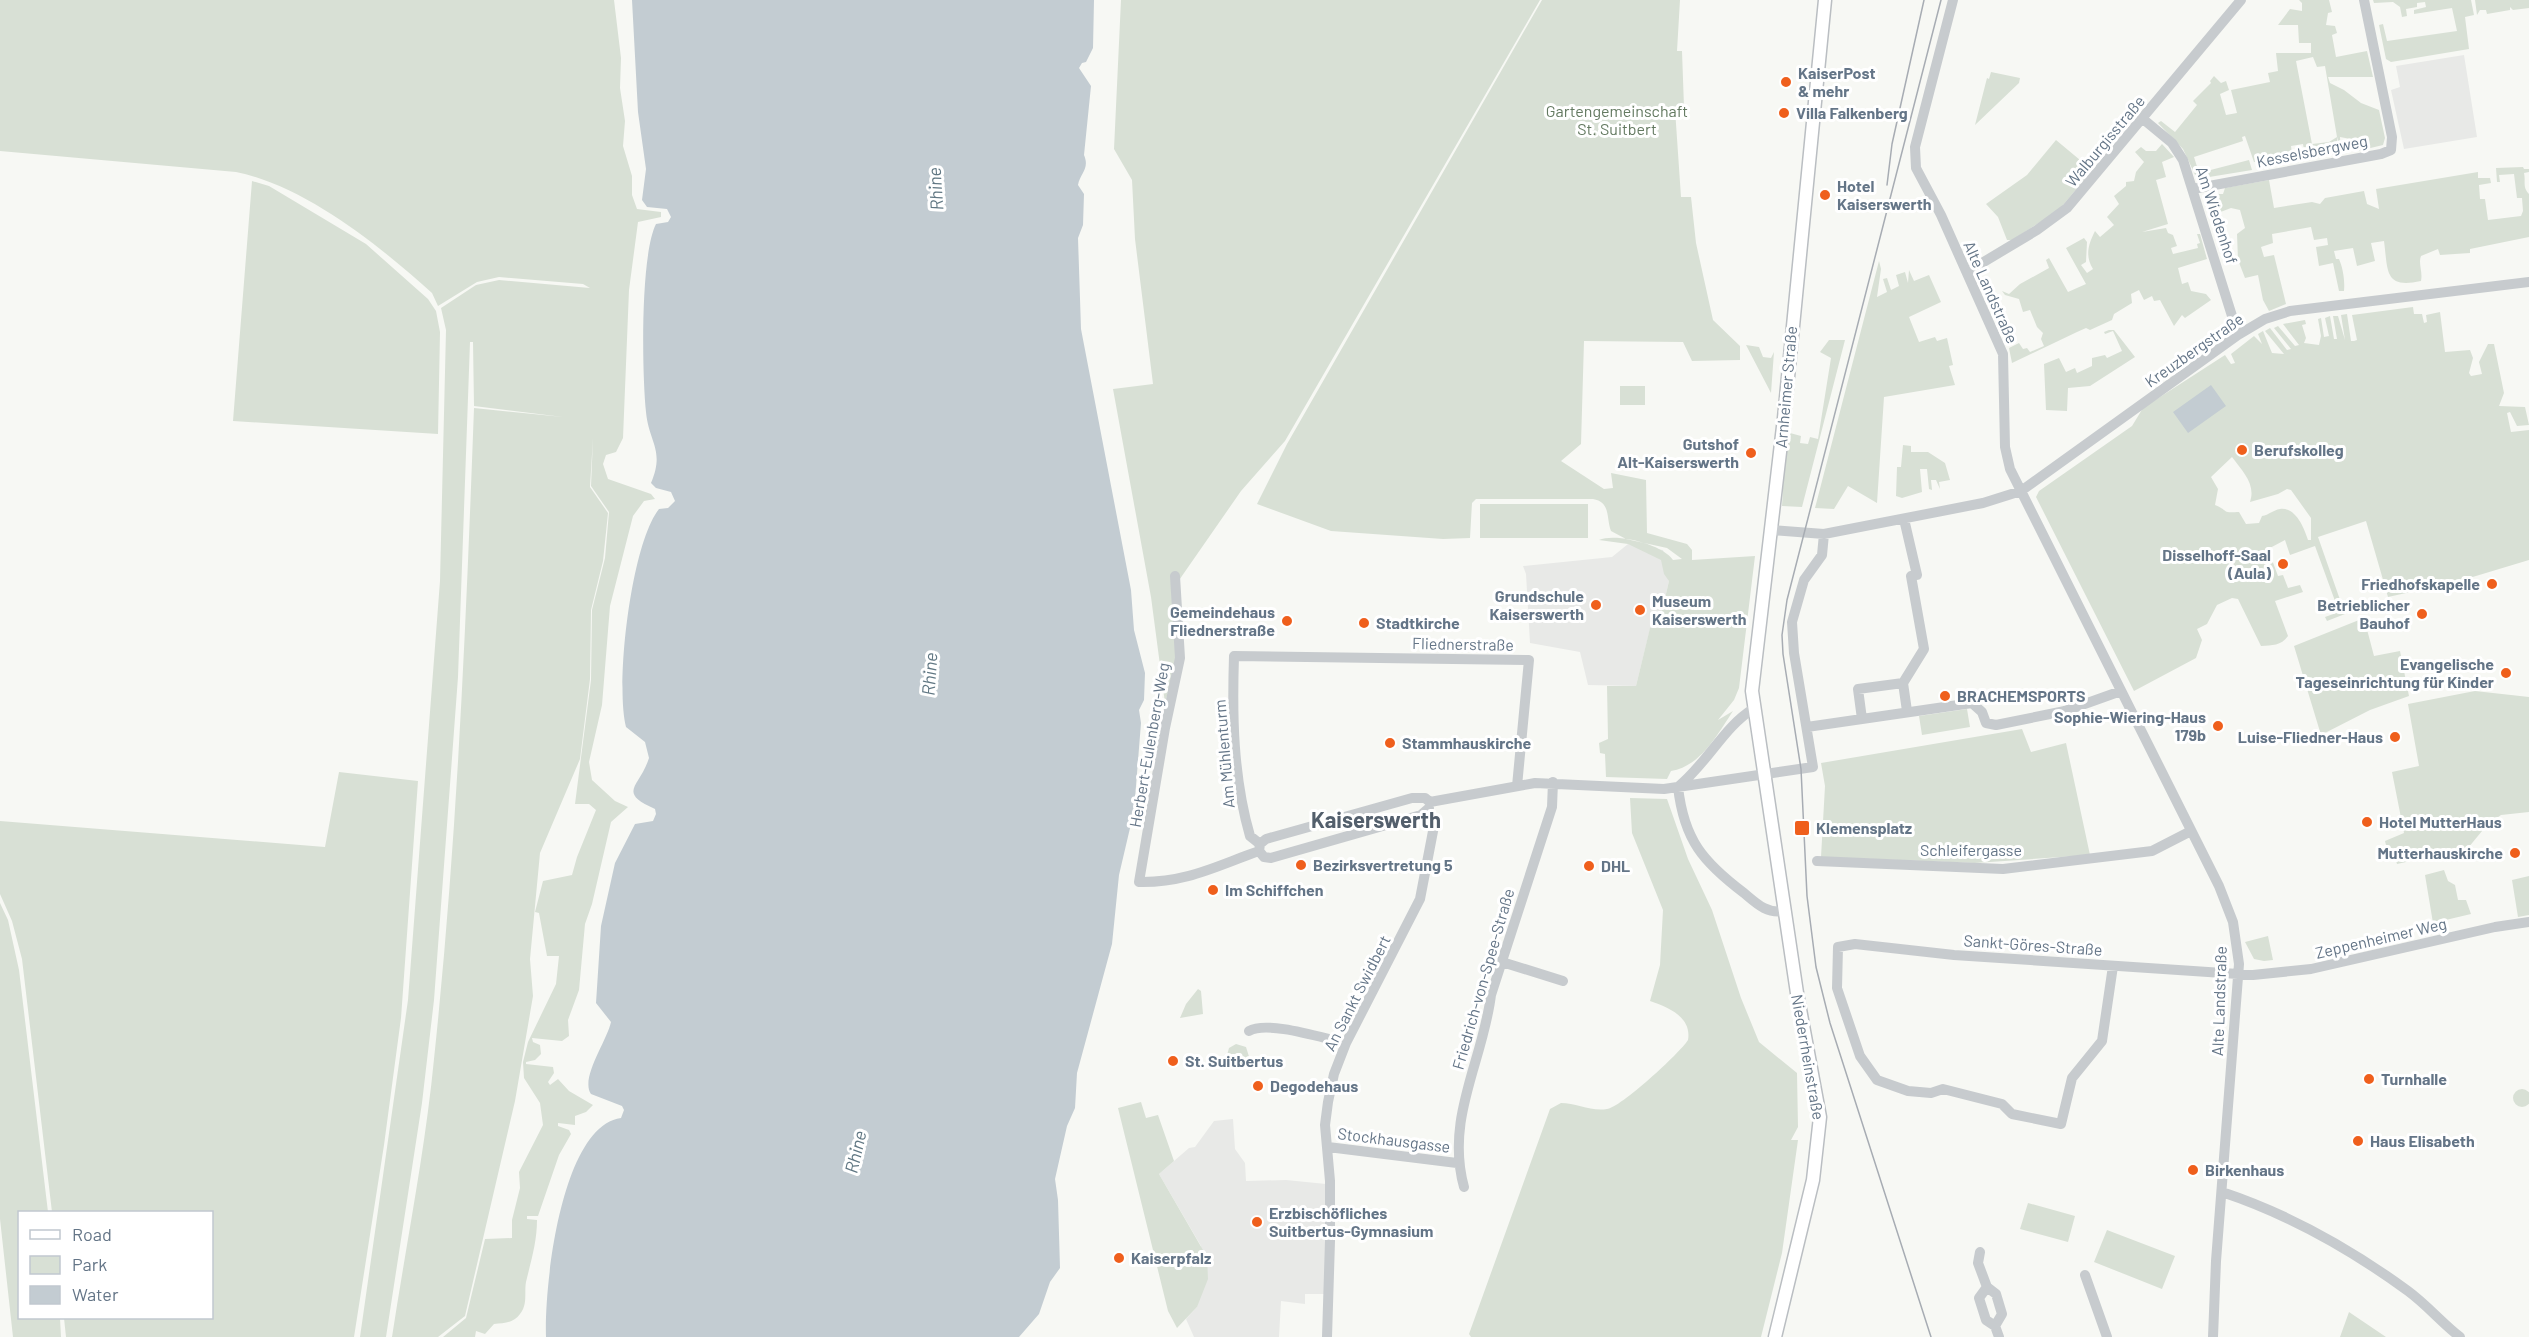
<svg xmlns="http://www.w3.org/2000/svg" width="2529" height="1337" viewBox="0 0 2529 1337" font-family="Barlow,sans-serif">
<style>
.built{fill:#e8e9e7}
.green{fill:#d8e0d5;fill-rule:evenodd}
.water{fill:#c3ccd2}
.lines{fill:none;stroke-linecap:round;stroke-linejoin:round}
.major-casing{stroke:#babec2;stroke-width:15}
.minor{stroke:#c7cbce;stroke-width:10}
.major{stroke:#fff;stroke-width:12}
.tram{stroke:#a7acb3;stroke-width:1.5}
.poi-dot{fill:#ef5f1c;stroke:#fff;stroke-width:2}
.labels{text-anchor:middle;stroke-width:6;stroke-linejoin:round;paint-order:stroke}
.poi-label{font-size:16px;font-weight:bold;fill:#647587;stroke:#fff;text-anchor:start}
.park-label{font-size:16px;fill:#637960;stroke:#fff}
.street-label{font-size:16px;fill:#647587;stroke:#fff}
.water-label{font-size:18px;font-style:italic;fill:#607783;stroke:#fff}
.district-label{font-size:22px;font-weight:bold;fill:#535f6c;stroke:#fff}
</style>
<rect width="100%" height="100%" fill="#f7f8f4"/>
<path class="built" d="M2464 55 2477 137 2404 149 2391 90 2400 87 2396 66Z
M1628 544 1663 550 1669 581 1658 628 1650 629 1636 686 1588 685 1580 652 1530 643 1526 574 1523 566 1612 557Z
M1233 1119 1235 1149 1245 1163 1246 1181 1286 1180 1326 1184 1325 1294H1305V1304L1281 1301 1279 1337H1194L1186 1319 1197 1307 1201 1246 1159 1174 1189 1148 1195 1147 1214 1121Z"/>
<path class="green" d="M0 0H614L621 58 620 88 625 121 623 146 632 176V195L637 209 661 212V217L638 222 629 290 623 438 616 452 606 455 603 464 608 479 651 494 655 499 644 501 633 516 610 606 602 705 589 762 592 780 615 801 628 807 611 822 592 904 585 924 579 990 568 1020 569 1036 562 1041 532 1038 533 1042 540 1045 541 1054 535 1060 526 1062V1064L553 1067 554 1073 548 1082 550 1085 558 1079 569 1091 593 1105 586 1112 575 1116V1125L558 1123V1126L569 1130 571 1134 559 1155 538 1216H527V1219L537 1220C537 1242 531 1261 526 1282 524 1293 528 1304 520 1314 514 1323 504 1323 494 1324L485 1334 476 1331 475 1337H443L466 1318 485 1239 512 1238V1220L520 1188 519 1172 543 1125 540 1103 524 1078 523 1062 528 1042 556 984 559 956H547L539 913 535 912 543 881 572 875 577 857 596 810 589 804H575L591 680 592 610 605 558 609 512 591 486 593 438 590 487 608 513 603 561 591 610 590 679 580 759 540 853 530 959 533 996 515 1101 465 1316 438 1337H392C406 1245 425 1152 434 1059 457 842 466 625 474 408L563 417 474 406 473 342H470L458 677 434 1000 422 1103 386 1337H360L408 1000 440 581 446 330 441 308 476 285 499 280 590 288 583 284 499 277 477 282 438 306 432 293C380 246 305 186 236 172L0 151Z
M1121 0H1540L1285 441 1241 491 1175 586 1178 656 1165 703 1151 597 1113 389 1153 384 1135 239 1132 180 1114 149Z
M1542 0H1680L1677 51H1682L1684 107 1675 109 1681 197H1691L1696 243 1713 320 1740 346V360L1692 361 1683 342 1584 341 1581 444 1561 461 1604 489 1613 488 1611 473 1646 480 1647 533 1687 544 1692 550V560L1755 556 1739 688 1734 700 1718 720 1733 711C1717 735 1701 766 1671 771L1667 779 1606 777 1605 754 1600 753 1599 743 1608 739 1607 686H1636L1650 628H1658L1669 581 1664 574 1661 560 1628 544 1599 540C1616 533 1662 544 1673 560L1682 559 1667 548 1626 539 1611 531C1606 518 1611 502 1593 499H1476L1472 503 1470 538 1443 539 1331 531 1257 504 1287 444Z
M2299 0H2329L2332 12 2328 13 2326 25 2335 26 2337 33 2332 35 2336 57 2367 51 2373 77H2328L2330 83 2344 90 2361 103 2379 110 2385 138 2383 145 2358 151 2356 140 2340 137 2341 154 2337 137V154L2306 160 2303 144 2291 146 2293 162 2268 166 2267 160 2254 162 2245 136 2242 137 2243 141 2194 157 2199 173 2249 160 2252 170 2197 179 2183 149 2158 123 2161 121 2175 132 2197 105 2193 101 2211 83 2210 81 2214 76 2221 83 2226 81 2229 90 2220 94 2226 115 2237 113 2231 90 2270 82 2268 73 2278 71 2276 53H2311V43H2299L2298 25H2278L2290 9 2302 11V3ZM2313 57 2317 67 2325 66 2337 137 2329 142 2312 144 2296 61Z
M2373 0H2471L2474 15 2465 17 2469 49 2391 62 2386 59 2379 25 2383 24 2387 41 2457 31 2452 8 2414 14V10L2426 7 2425 2 2417 3V7L2406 9 2407 16 2402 17 2400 7 2393 2 2374 3Z
M2475 0H2529V8L2513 10 2510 7V10L2487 14 2486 10H2480L2477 15Z
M1991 72 2020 78 2019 83 1975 125 1987 78 1989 79Z
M2056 140 2092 170 2059 210 2012 240H2007L1998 217 1986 204 2027 175Z
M2162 144 2174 157 2162 162 2166 177 2156 180 2168 224 2142 232 2166 228 2168 233 2173 235 2177 246 2171 248 2173 254 2198 248 2197 244 2200 243 2197 234H2200L2207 259 2178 268 2182 284 2188 282 2191 291 2206 294 2211 300 2185 318 2182 315 2174 326 2160 300 2154 301 2152 296 2144 300 2139 290 2131 294 2132 303 2114 314 2112 320 2090 330 2086 328 2077 332 2012 363 2009 348 2019 343 2023 349 2027 348 2030 352 2044 346 2041 339 2043 333 2037 327 2030 310 2023 312 2019 299 2005 295 2002 291 2009 294 2020 284 2049 268 2046 260 2049 258 2068 292 2086 284 2066 248 2084 238 2087 242 2086 262 2081 265 2087 273 2093 269C2085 256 2088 245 2095 231L2100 237 2114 225 2107 217 2119 204 2114 196 2126 186V182L2134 181 2136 172 2144 162 2135 152 2141 147 2146 151H2156Z
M2523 167 2524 169H2529V172L2524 173C2526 181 2522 187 2529 194V237L2470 249V253L2440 255 2438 249 2421 256C2418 263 2423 272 2421 281 2384 289 2388 271 2384 241L2371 243 2375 261 2357 266 2353 248 2334 251 2336 259H2339C2343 268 2345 281 2344 291H2339L2333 263 2319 266 2316 247 2328 245 2327 238 2314 240 2311 227 2272 234 2273 243 2261 247 2264 257 2274 255 2286 304 2269 311 2263 300 2258 275 2245 278 2238 260 2237 234 2245 228 2240 210 2231 208 2210 216 2203 194H2223L2225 188 2269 180 2274 208 2312 202 2320 204 2325 198 2364 191 2367 204 2379 209 2376 189 2478 172V178H2490L2491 183 2479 185 2480 199H2485L2488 220 2521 216 2523 211 2522 198H2517L2514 174 2499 175 2500 182H2497L2496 168Z
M252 181 269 186 366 244 428 299 436 311 440 332 438 434 233 421Z
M1879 261 1881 269 1877 297 1887 292 1883 279 1887 278 1891 290 1899 286 1896 275 1905 272 1908 283 1909 270 1914 281 1929 275 1941 302 1909 317 1919 342 1935 337 1937 341 1947 338 1953 365 1949 366 1955 385 1884 397 1877 503 1848 486 1834 509 1815 508Z
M2413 307 2414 314H2422L2424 323 2427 322 2426 315 2440 312 2445 352 2470 350 2473 358 2469 373 2471 376 2482 374 2479 362 2488 344H2494L2504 393 2499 406 2525 407 2529 425 2517 426 2510 412 2507 413 2511 432 2529 430V560L2466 579 2462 588 2449 592 2442 585 2388 597 2366 521 2318 537 2345 614 2327 621 2325 617 2339 612 2315 546 2290 555 2285 540 2268 549 2278 576 2283 575 2288 588 2300 585 2303 592 2275 601 2288 636C2281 646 2272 645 2261 646L2238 599 2232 598 2217 605 2207 624 2197 629 2202 640 2196 658 2134 691 2036 497 2039 491 2132 426 2143 408 2225 355 2231 364 2235 363 2231 354 2254 336 2262 344 2258 334 2263 331 2272 353 2284 354 2265 331 2270 328 2287 350 2291 349 2274 328 2278 326 2295 346 2299 345 2283 324 2305 320 2306 324 2302 325 2306 338 2304 343 2319 345 2321 336 2318 319 2321 318 2324 337 2329 336 2325 318 2330 316 2334 339H2337L2333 316H2338L2345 340 2341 315 2347 314 2351 341H2354L2357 340 2352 315ZM2232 457C2243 472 2256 484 2250 502L2278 494 2287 489 2291 490 2311 518V540H2308C2304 528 2296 507 2280 509 2273 510 2269 515 2262 516L2259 523 2246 524 2239 512C2220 513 2230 511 2215 505L2218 489 2211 477Z
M2109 330H2114L2135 357 2090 386 2068 388 2067 411 2046 410 2044 364 2059 358 2066 372 2075 368 2077 373 2092 366V358L2105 355 2107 358 2122 351 2113 331 2105 334 2104 332Z
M1829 340H1845L1802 507 1782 506 1786 436 1790 433 1801 436 1800 443 1808 444 1810 437 1818 439 1831 358 1820 352Z
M1746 345 1759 347 1763 357 1771 358 1774 352 1771 393Z
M1620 386H1645V405H1620Z
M1903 445 1911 446V452H1928L1945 463 1950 480 1939 482 1940 489 1936 480H1931L1932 490 1929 489 1927 469H1920L1922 492 1902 498 1896 496 1897 467H1901Z
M1480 504H1588V538H1480Z
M2364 618 2374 656 2400 651 2409 696 2370 710 2321 735 2294 646Z
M2475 691 2529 697V812L2501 815 2487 825 2468 848 2397 864 2395 857H2389L2385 841 2404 833 2392 772 2419 766 2408 704Z
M1967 709 1970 727 1922 735 1919 716Z
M2022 729 2031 752 2066 743 2090 855 1975 863 1821 857 1825 786 1821 763Z
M339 772 418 781 401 1018 384 1145 354 1337H66L64 1318H212V1212H52L22 959 12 921 0 894V821L325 847Z
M1630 798 1667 799 1688 859 1712 910 1741 998 1759 1042 1797 1073 1798 1127 1791 1140H1798L1782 1253 1761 1337H1471L1469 1334 1550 1109 1561 1103C1576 1103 1592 1112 1607 1109 1620 1108 1680 1053 1688 1040 1692 1017 1668 1007 1650 1001L1660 965 1663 910 1632 833Z
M2444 870 2448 881 2455 885 2458 900H2466L2471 914 2433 923 2425 875Z
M2529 876V915L2518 917 2512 880Z
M0 903 8 920 19 970 48 1212H20V1318H60L61 1337H13L0 1219Z
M2268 936 2273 960 2264 961 2254 959 2245 942Z
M1198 989 1201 991 1203 1014 1180 1018 1186 1004Z
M1236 1044 1246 1047 1251 1063 1242 1069 1232 1068 1226 1059 1229 1048Z
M2513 1098a9 9 0 1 1 18 0a9 9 0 1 1-18 0Z
M1141 1102 1146 1118 1158 1115 1174 1161 1159 1174 1207 1257 1208 1279 1197 1307 1177 1328 1168 1311 1118 1108Z
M2028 1203 2075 1216 2068 1242 2020 1229Z
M2107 1230 2175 1256 2162 1289 2094 1262Z
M2349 1312 2386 1337H2340Z"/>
<path class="water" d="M632 0H1094L1093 48 1086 62 1082 63 1079 68 1091 86 1084 155C1090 169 1080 173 1078 185L1084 194 1083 225 1078 238 1081 329 1131 590 1134 630 1145 673 1144 700 1139 710 1141 723 1134 811 1119 875 1112 944 1077 1073 1075 1108 1067 1126 1055 1179 1058 1200 1060 1268 1050 1282 1039 1314 1019 1337H546C544 1287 561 1126 621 1118L624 1110 622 1106 591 1094C580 1078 607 1041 611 1022L596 1003 601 926 615 863 635 824 653 821 656 814 655 809C616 792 640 787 649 758L645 742 626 727C615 685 631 544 659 509L668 508 675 501 671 492 656 488 651 483C665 450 649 443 646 412 642 374 640 256 656 224L668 222 671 217 667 209 647 207 642 200 646 169 638 112Z
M2211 385 2226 406 2188 433 2173 412Z"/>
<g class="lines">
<defs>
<path id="major" d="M1775 1337 1813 1180 1820 1117 1797 993 1752 691 1784 418 1825 0"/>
</defs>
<use href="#major" class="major-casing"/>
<path class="minor" d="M1953 0 1915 147 1916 168 1941 215 2003 354 2005 447 2010 469 2219 886 2233 922 2239 964 2216 1261 2213 1337
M2143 119 2172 143 2183 160 2238 335
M2193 189 2381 154 2391 150 2392 137 2364 0
M1967 272 2037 230 2067 208 2241 0
M1904 519 1917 575
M1771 530 1824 534 1983 503 2021 491 2238 335 2265 319 2290 311 2529 282
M1175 576 1180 658 1165 728 1139 882C1186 883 1216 866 1259 851
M1903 683 1924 649 1911 576
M1862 719 1858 689 1903 683 1907 711
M1807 727 1972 703 1982 712 1986 723 1996 725 2065 711 2121 691
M1679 786C1707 763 1725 726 1753 709
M1678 787C1684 840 1703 862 1744 893 1757 904 1767 914 1784 911
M1260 844 1250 836C1233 777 1232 716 1234 656L1529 660 1517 786
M1259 851 1260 844 1266 839 1412 798H1425L1430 802 1535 783 1664 789 1813 767 1794 653 1792 622 1804 580 1822 555 1824 534
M1259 851 1264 857 1271 858 1421 815 1429 808
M1817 861 2003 869 2152 851 2191 831
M1502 962 1563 981
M2113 966 2102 1041 2072 1078 2061 1124 2012 1114 2002 1104 1943 1089 1931 1093 1908 1091 1877 1080 1860 1056 1837 988 1838 947 1855 944 1954 955 2253 975 2311 969 2495 927 2529 922
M1249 1031C1268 1020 1325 1039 1346 1043
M1328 1147 1457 1163
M1464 1187C1445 1118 1483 1061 1491 995L1552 807 1553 782
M2222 1192C2288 1214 2352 1250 2408 1291 2427 1305 2442 1323 2460 1337
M1980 1252 1978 1263 1987 1287
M2085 1275 2107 1337
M1995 1326 2002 1314 1996 1294 1987 1287 1979 1298 1986 1320 1995 1326 1999 1337
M1327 1337 1330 1241V1181L1325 1125 1328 1102 1334 1074 1346 1043 1420 899 1434 826 1427 812"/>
<use href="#major" class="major"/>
<path class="tram" d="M1887 185 1892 144 1924 0
M1931 1337 1830 1023 1816 967 1807 896 1801 769 1783 654 1782 635 1787 600 1941 0"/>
</g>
<g class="poi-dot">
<circle cx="1786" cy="82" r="6"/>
<circle cx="1784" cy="113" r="6"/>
<circle cx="1825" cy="195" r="6"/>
<circle cx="2242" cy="450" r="6"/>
<circle cx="1751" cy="453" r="6"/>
<circle cx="2283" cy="564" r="6"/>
<circle cx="2492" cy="584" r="6"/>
<circle cx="1596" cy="605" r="6"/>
<circle cx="1640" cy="610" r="6"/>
<circle cx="2422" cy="614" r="6"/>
<circle cx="1287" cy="621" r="6"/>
<circle cx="1364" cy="623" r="6"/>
<circle cx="2506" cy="673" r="6"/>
<circle cx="1945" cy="696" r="6"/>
<circle cx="2218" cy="726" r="6"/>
<circle cx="2395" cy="737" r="6"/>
<circle cx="1390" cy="743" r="6"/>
<circle cx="2367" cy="822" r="6"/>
<rect x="1794" y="820" width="16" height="16" rx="3"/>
<circle cx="2515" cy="853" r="6"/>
<circle cx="1301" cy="865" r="6"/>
<circle cx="1589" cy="866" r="6"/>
<circle cx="1213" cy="890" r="6"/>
<circle cx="1173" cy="1061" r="6"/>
<circle cx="2369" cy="1079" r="6"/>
<circle cx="1258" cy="1086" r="6"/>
<circle cx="2358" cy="1141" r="6"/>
<circle cx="2193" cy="1170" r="6"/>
<circle cx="1257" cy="1222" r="6"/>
<circle cx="1119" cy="1258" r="6"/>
</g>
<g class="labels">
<g class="poi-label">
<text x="1798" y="79">KaiserPost<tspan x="1798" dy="18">&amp; mehr</tspan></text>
<text x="1796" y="119">Villa Falkenberg</text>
<text x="1837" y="192">Hotel<tspan x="1837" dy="18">Kaiserswerth</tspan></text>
<text x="1739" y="450" text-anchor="end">Gutshof<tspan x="1739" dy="18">Alt-Kaiserswerth</tspan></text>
<text x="2254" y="456">Berufskolleg</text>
<text x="2271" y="561" text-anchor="end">Disselhoff-Saal<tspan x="2271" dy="18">(Aula)</tspan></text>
<text x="2480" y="590" text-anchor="end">Friedhofskapelle</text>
<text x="1584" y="602" text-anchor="end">Grundschule<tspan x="1584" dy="18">Kaiserswerth</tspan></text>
<text x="1652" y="607">Museum<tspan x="1652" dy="18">Kaiserswerth</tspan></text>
<text x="2410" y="611" text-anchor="end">Betrieblicher<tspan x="2410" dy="18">Bauhof</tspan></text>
<text x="1275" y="618" text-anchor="end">Gemeindehaus<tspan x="1275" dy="18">Fliednerstraße</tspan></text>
<text x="1376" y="629">Stadtkirche</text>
<text x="2494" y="670" text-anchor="end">Evangelische<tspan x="2494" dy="18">Tageseinrichtung für Kinder</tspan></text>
<text x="1957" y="702">BRACHEMSPORTS</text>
<text x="2206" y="723" text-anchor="end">Sophie-Wiering-Haus<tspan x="2206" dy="18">179b</tspan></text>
<text x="2383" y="743" text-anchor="end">Luise-Fliedner-Haus</text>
<text x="1402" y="749">Stammhauskirche</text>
<text x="2379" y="828">Hotel MutterHaus</text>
<text x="1816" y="834">Klemensplatz</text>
<text x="2503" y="859" text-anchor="end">Mutterhauskirche</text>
<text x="1313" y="871">Bezirksvertretung 5</text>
<text x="1601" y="872">DHL</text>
<text x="1225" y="896">Im Schiffchen</text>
<text x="1185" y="1067">St. Suitbertus</text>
<text x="2381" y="1085">Turnhalle</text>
<text x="1270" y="1092">Degodehaus</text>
<text x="2370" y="1147">Haus Elisabeth</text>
<text x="2205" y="1176">Birkenhaus</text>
<text x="1269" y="1219">Erzbischöfliches<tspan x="1269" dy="18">Suitbertus-Gymnasium</tspan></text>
<text x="1131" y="1264">Kaiserpfalz</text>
</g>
<g class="park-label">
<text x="1617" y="117">Gartengemeinschaft<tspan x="1617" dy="18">St. Suitbert</tspan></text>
</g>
<g class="street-label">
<text transform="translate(2105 141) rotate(-50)" y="6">Walburgisstraße</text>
<text transform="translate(2312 151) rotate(-11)" y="6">Kesselsbergweg</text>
<text transform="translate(2217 215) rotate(72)" y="6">Am Wiedenhof</text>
<text transform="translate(1991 292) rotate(66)" y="6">Alte Landstraße</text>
<text transform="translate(2194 350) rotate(-35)" y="6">Kreuzbergstraße</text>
<text transform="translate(1786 387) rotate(-85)" y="6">Arnheimer Straße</text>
<text transform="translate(1463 644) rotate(1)" y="6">Fliednerstraße</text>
<text transform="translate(1149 745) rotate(-80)" y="6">Herbert-Eulenberg-Weg</text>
<text transform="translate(1224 754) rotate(-95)" y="6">Am Mühlenturm</text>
<text x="1971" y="856">Schleifergasse</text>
<text transform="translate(2381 938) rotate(-13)" y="6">Zeppenheimer Weg</text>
<text transform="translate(2033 945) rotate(4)" y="6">Sankt-Göres-Straße</text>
<text transform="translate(1483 979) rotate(-74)" y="6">Friedrich-von-Spee-Straße</text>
<text transform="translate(1357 993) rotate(-63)" y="6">An Sankt Swidbert</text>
<text transform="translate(2219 1001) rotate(-88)" y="6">Alte Landstraße</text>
<text transform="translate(1808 1057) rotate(80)" y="6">Niederrheinstraße</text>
<text transform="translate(1394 1140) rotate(7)" y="6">Stockhausgasse</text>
</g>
<g class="water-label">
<text transform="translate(936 189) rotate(-94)" y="6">Rhine</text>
<text transform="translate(930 674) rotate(-86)" y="6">Rhine</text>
<text transform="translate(856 1152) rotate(-77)" y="6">Rhine</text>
</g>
<g class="district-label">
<text x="1376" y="828">Kaiserswerth</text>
</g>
</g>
<rect x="18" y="1211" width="195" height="108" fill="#ffffff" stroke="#c1c8cf" stroke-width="1.5"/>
<rect x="30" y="1230" width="30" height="9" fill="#ffffff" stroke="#c1c8cf" stroke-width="1.5"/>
<text x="72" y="1241" font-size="18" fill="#647587">Road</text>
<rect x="30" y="1256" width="30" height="18" fill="#d8e0d5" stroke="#c1c8cf" stroke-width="1.5"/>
<text x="72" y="1271" font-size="18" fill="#647587">Park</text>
<rect x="30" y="1286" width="30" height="18" fill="#c3ccd2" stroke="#c1c8cf" stroke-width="1.5"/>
<text x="72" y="1301" font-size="18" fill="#647587">Water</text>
</svg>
